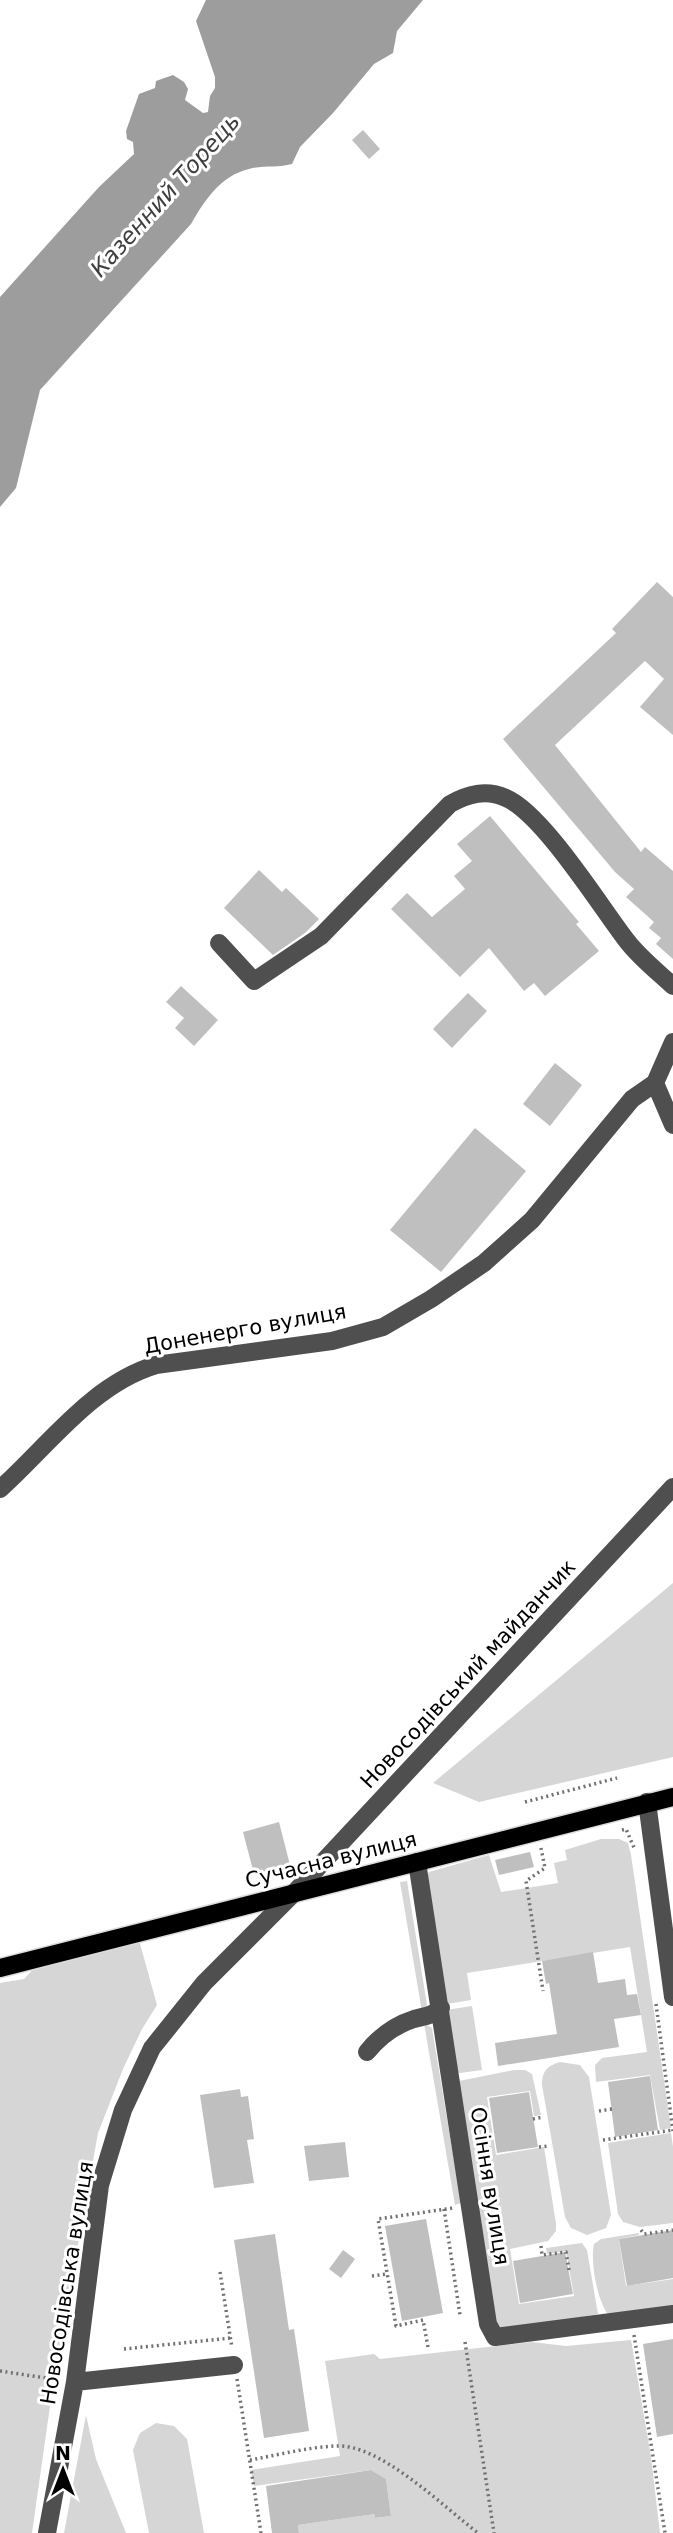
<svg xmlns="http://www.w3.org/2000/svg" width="673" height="2533" viewBox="0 0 673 2533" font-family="'DejaVu Sans',sans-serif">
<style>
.green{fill:#d6d6d6}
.water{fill:#9d9d9d}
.building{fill:#bfbfbf}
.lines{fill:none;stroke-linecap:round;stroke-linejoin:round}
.major-casing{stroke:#dbdbdb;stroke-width:21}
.path{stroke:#717171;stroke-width:3.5;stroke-dasharray:2 3.5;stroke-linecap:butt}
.minor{stroke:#4f4f4f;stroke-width:18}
.major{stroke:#000;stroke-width:18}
.labels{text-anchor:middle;stroke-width:6;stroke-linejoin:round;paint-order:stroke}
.street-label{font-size:21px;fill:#000;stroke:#fff}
.water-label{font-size:23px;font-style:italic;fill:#3e3e3e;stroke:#fff}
</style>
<rect width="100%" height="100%" fill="#fff"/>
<path class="green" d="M673 1583V1757L479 1802 433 1783Z
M601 1839H619L628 1843 631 1855 671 2128 660 2130 650 2075 596 2082 595 2065 602 2058 647 2052 630 1947 467 1973 471 2000 447 2004 427 1876 429 1872 489 1855 501 1892 558 1883 554 1863 567 1860 565 1850Z
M407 1881 427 2005 422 2012 400 1882Z
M139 1940 157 2005 142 2029 123 2069 98 2133 54 2378 32 2533H0V1983L24 1979 38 1964Z
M472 2006 482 2070 460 2073 454 2071 446 2010Z
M424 2023 432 2028 461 2203 455 2205Z
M560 2062 580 2065 589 2077 611 2215 606 2228 587 2235 571 2228 565 2217 542 2085C542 2071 547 2066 560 2062Z
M514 2070H525L532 2074 541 2115 534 2116 530 2091 487 2097 496 2155 544 2147 556 2224V2231L548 2241 510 2249 519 2304 574 2296 566 2251 547 2254 546 2248 582 2243 587 2250 598 2314 501 2332 496 2324 459 2081Z
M671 2133 673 2147V2223L640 2227 623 2222 618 2214 608 2143Z
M639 2233V2235L619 2239 626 2286 673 2279V2310L608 2314C597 2301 590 2260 594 2244L601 2239Z
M631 2340 651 2457 660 2533H299L298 2525 375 2514 376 2518 391 2516 386 2479 371 2470 254 2486 251 2470 340 2456 325 2361 374 2354 380 2359 532 2342 566 2346Z
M86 2415 96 2459 126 2533H64Z
M156 2423 174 2426 187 2439 204 2533H149L133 2450 140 2433Z"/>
<path class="water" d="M206 0H423L397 31 393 53 374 64 333 113 300 147 292 164C278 168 263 165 249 169 220 176 205 200 191 224L40 390 16 488 0 507V297L99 187 134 154 133 142 127 139 126 131 139 94 155 88 156 81 173 75 184 82 188 89 185 100 203 113 208 112 210 96 215 88V77L196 21Z"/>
<path class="building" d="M363 130 380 149 369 159 352 140Z
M657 582 673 597V735L640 707 664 679 645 661 555 745 641 852 645 847 673 871V959L656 944 661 938 649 928 654 922 626 897 634 889 615 872 503 739 616 633 612 629Z
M490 816 579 922 576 924 599 951 545 996 534 983 524 991 489 948 460 977 391 909 407 893 432 917 465 889 454 876 472 861 457 844Z
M259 870 282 892 286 888 319 919 305 933 273 955 224 908Z
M181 986 218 1020 194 1046 175 1028 184 1018 166 1002Z
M468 993 487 1011 452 1048 433 1029Z
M555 1063 582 1085 550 1126 523 1104Z
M475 1128 526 1171 441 1272 390 1230Z
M279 1822 290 1865 254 1874 243 1832Z
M530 1852 534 1867 499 1875 495 1860Z
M593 1952 598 1983 625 1979 627 1995 637 1994 641 2015 614 2019 619 2047 498 2066 495 2043 557 2034 549 1983 546 1984 542 1961Z
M650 2076 658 2130 615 2137 608 2082Z
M240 2089 241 2097 248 2096 254 2139 247 2140 254 2183 214 2188 200 2095Z
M529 2092 538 2147 497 2153 489 2098Z
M345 2142 349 2177 309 2181 304 2146Z
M426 2219 443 2313 402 2321 385 2226Z
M673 2230V2278L627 2286 619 2239Z
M275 2234 289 2330 294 2329 309 2431 264 2438 234 2240Z
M343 2250 355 2259 341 2278 329 2269Z
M565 2252 573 2294 520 2303 513 2261Z
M673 2339V2434L657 2437 643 2344Z
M371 2470 386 2479 391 2516 375 2518V2514L298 2525 299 2533H272L266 2486Z"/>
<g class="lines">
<defs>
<path id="major" d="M0 1968 673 1797"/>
</defs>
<use href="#major" class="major-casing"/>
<path class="path" d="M525 1802 617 1778
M622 1830 626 1829 635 1850
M541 1848 545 1868 526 1881 543 1991
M656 2004 673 2131
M599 2111 612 2109
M533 2119 543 2117
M603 2140 673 2130
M539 2147 548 2146
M444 2209 460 2315
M641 2230 644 2234 673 2230
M541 2246 542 2255 566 2252 569 2270
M220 2272 232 2348
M372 2276 387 2274
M634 2335 665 2533
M465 2342 494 2533
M428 2347 423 2320 396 2326 378 2219 453 2208
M124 2349 231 2338
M0 2371 59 2380
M237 2379 261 2533
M250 2460C278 2455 308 2447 336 2446 379 2443 444 2507 478 2533"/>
<path class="minor" d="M219 943 254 981 321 936 450 804C468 794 486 789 506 798 543 814 600 906 627 941 640 958 658 972 673 986
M673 1042 655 1083 673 1125
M0 1489C48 1446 92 1384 156 1365L332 1341 383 1327 431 1299 484 1263 532 1220 632 1099 655 1083
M647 1802 673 1997
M417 1862 488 2324 495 2337 673 2314
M367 2052C379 2037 395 2025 414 2019 425 2016 432 2016 441 2008
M75 2382 234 2365
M47 2533 75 2382 100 2185 123 2110 152 2048 204 1983 295 1892 673 1487"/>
<use href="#major" class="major"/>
</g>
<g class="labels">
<g class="street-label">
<text transform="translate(245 1329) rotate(-10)" y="7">Доненерго вулиця</text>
<text transform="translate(468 1674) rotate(-47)" y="7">Новосодівський майданчик</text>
<text transform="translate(331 1860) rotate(-14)" y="7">Сучасна вулиця</text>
<text transform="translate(490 2186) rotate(81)" y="7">Осіння вулиця</text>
<text transform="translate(67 2283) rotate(-81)" y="7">Новосодівська вулиця</text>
</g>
<g class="water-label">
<text transform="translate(165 195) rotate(-48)" y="8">Казенний Торець</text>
</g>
</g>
<g transform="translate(63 2470)" stroke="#ffffff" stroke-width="5" paint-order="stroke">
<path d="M0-5L12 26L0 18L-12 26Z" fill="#000000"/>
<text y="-10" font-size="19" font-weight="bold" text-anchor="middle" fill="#000000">N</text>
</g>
</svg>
